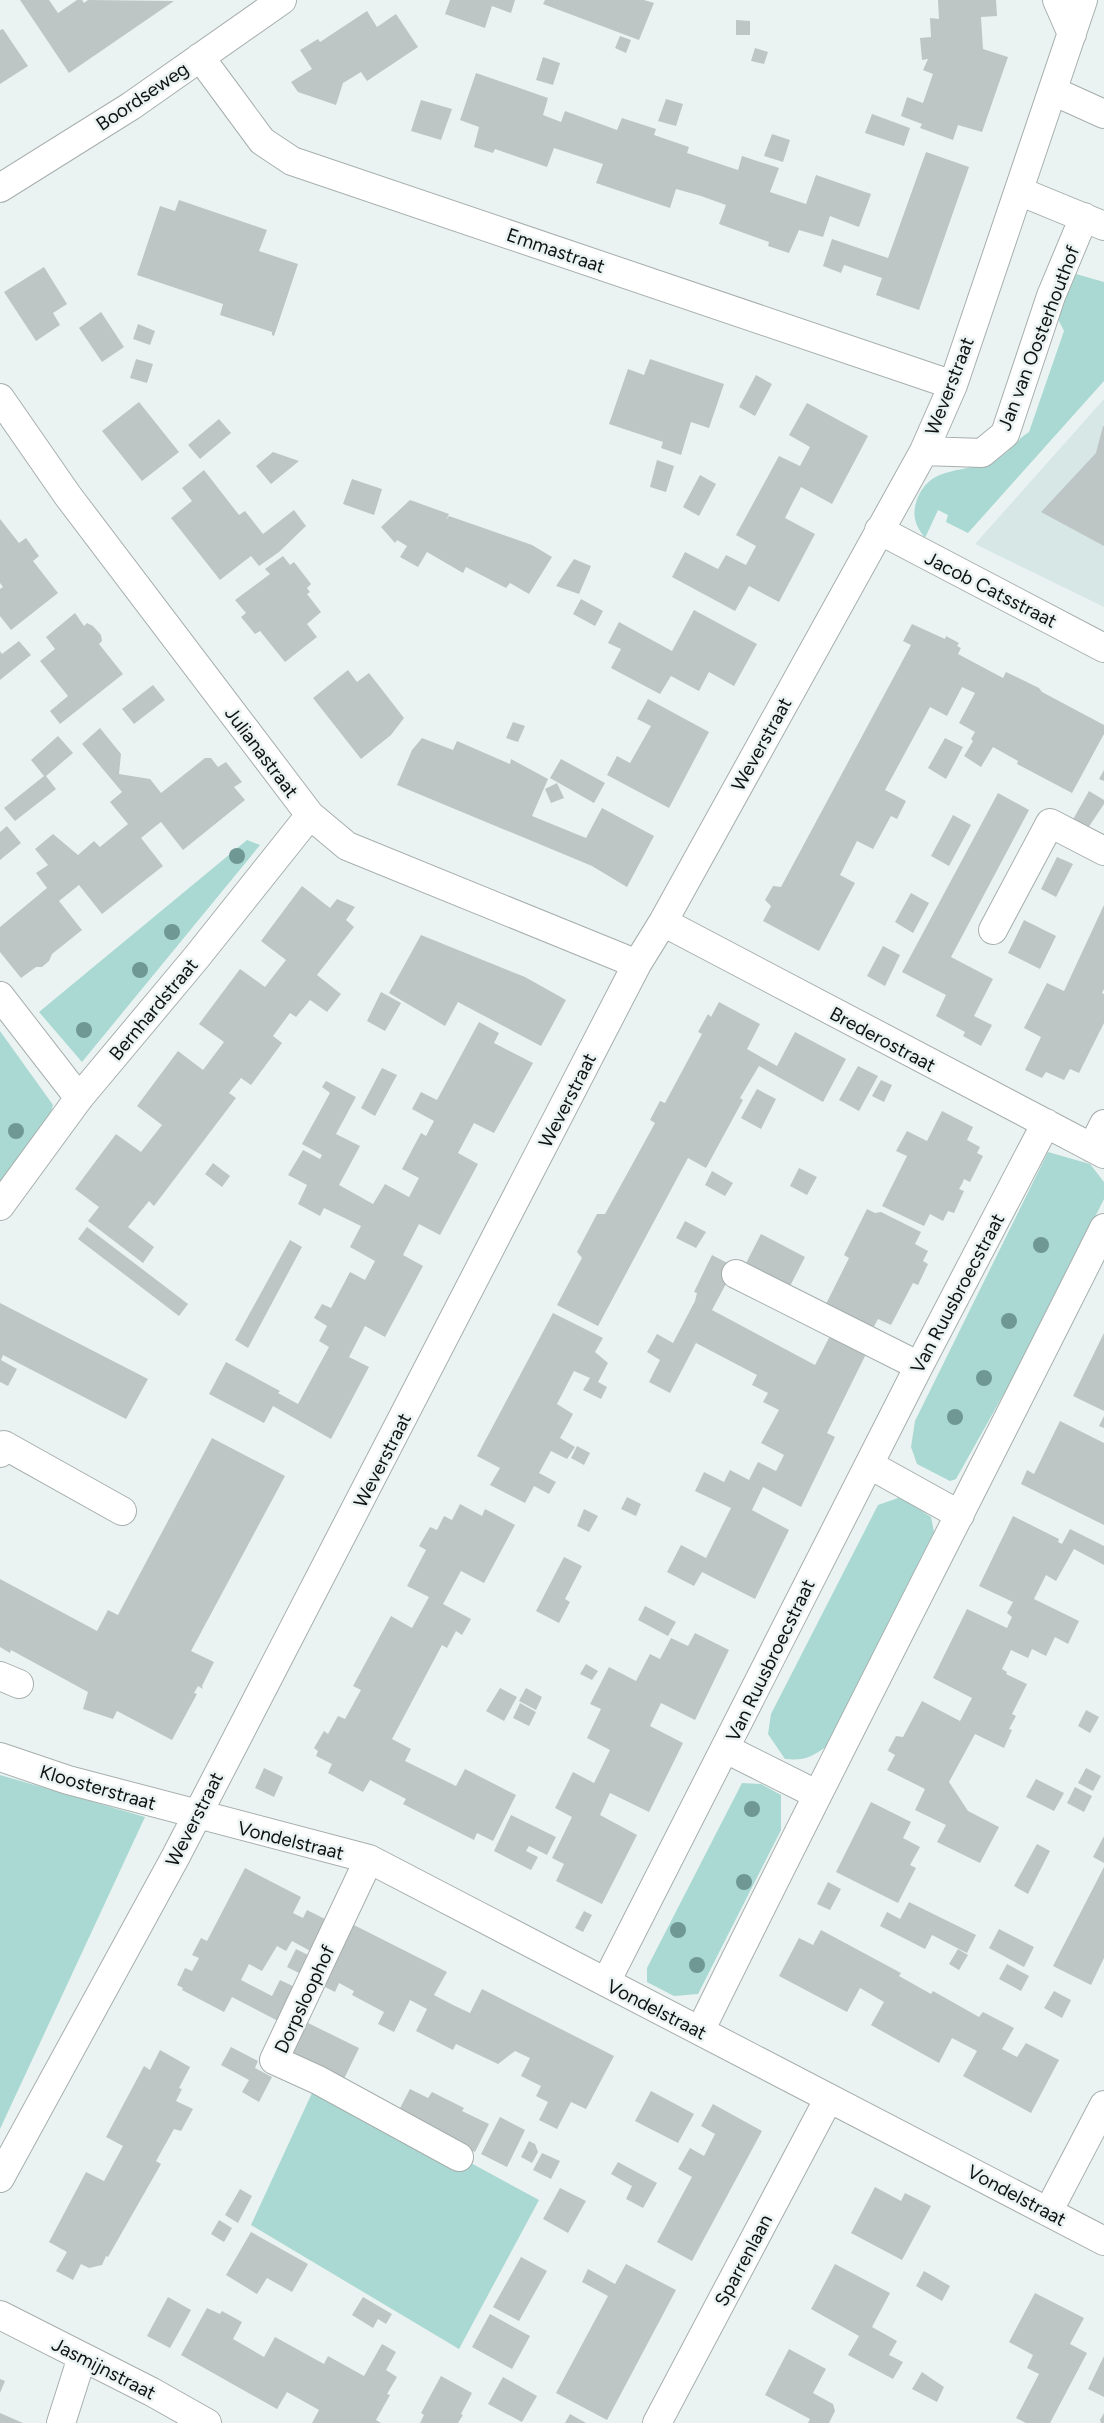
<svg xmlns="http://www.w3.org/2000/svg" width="1104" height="2423" viewBox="0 0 1104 2423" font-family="Figtree,sans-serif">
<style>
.built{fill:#d6e7e5}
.green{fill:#a9d9d2}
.building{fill:#bdc6c4}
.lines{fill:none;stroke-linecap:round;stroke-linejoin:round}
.minor-casing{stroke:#a7afad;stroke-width:30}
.minor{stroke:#fff;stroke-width:28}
.tree{fill:#6f9894}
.labels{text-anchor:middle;stroke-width:5;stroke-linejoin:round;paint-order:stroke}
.street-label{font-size:19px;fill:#0f1212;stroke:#eaf3f2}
</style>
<rect width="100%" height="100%" fill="#eaf3f2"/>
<path class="built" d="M1104 399V607L975 544Z"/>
<path class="green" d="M1076 274 1104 282V381L968 533 946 522 948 515 938 510 925 538C916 526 912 517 916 503 929 462 967 475 997 459 1009 453 1016 440 1029 432L1064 331 1056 315 1067 280Z
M247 840 260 845 82 1062 39 1012Z
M0 1031 53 1105 50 1116 0 1184Z
M1048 1152 1090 1164 1104 1182V1199L1029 1349 956 1479 950 1481 917 1464 911 1447 915 1421Z
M901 1497 931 1517 934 1532 827 1746C812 1757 804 1761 785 1759L768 1734 771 1714 878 1505Z
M0 1775 145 1817 0 2129Z
M742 1783 761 1784 781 1795V1830L698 1994 674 1996 647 1982V1968Z
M318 2080 539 2200 459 2349 251 2225Z"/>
<path class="building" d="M20 0H49L58 13 77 0H82L84 3 88 0 174 1 69 73Z
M450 0H515L511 13 492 6 485 28 445 14Z
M545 0H644L654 3 639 40 543 4Z
M938 0H996L997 16 981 17 983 49 1008 57 982 132 958 125 953 140 920 128 922 124 901 116 907 97 923 103 933 74 923 70 928 59 922 60 920 38 931 37 930 18 939 19Z
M367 11 377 27 396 14 418 47 367 81 361 72 343 83 336 105 298 92 291 82 312 69 300 50 318 39 320 42Z
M736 20 750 21V35H736Z
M3 29 28 66 0 84V30Z
M620 36 631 40 626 53 615 48Z
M755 48 768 52 764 64 751 61Z
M543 57 560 63 553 85 536 80Z
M476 73 548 98 543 115 561 122 565 111 617 130 622 118 656 129 654 135 689 147 687 153 738 170 742 156 779 168 770 192 806 204 816 175 871 194 859 227 830 216 823 237 799 230 789 253 768 246 769 242 719 224 726 205 701 196 676 189 670 208 596 183 603 164 554 148 547 167 495 149 493 153 474 147 479 127 460 120Z
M666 99 683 104 676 126 658 121Z
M421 100 452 109 441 140 411 131Z
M872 114 910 128 904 146 865 133Z
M772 134 790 140 783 162 764 156Z
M926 152 969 167 919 310 876 295 882 278 844 265 841 273 823 266 832 239 888 258Z
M179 200 267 230 259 251 298 264 274 336 272 335V332L220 315 223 304 137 275 160 206 175 211Z
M44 267 67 304 53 313 60 325 36 341 4 292Z
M101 312 124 347 102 362 79 328Z
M138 324 155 331 150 345 133 339Z
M136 359 153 364 147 383 130 378Z
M650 359 724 384 709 428 691 422 681 455 661 448 663 442 609 424 628 369 644 375Z
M756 375 772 384 755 416 739 407Z
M139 402 179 452 142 481 102 431Z
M807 403 868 436 832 504 801 487 793 502 785 518 815 534 779 602 749 586 735 611 672 577 685 552 718 569 726 555 746 565 756 546 736 535 779 456 800 466 810 447 789 435Z
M219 419 231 433 200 459 188 445Z
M1103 426H1104V546L1041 512 1096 453Z
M273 452 299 461 271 484 256 466Z
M657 460 674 466 666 492 650 487Z
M204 470 239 515 245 511 263 534 294 510 306 526 279 552 259 566 251 556 220 580 171 518 192 501 182 488Z
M700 475 716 484 699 516 683 507Z
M352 479 382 489 374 515 343 504Z
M410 500 449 514 446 520 449 516 532 545 552 557 529 594 510 583 506 588 466 567 463 573 427 552 418 567 400 557 407 546 397 540 395 543 381 527Z
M0 519 19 543 26 538 39 556 33 561 58 593 11 630 0 616V589L3 587 0 583Z
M283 556 290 565 294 562 311 584 307 588 310 592 307 594 321 612 307 624 317 637 285 662 260 631 255 634 241 617 246 613 235 600 270 574 265 569Z
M574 559 591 566 579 594 556 586Z
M581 599 603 611 595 626 573 614Z
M694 610 757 644 734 686 709 672 699 691 671 676 660 694 611 668 621 649 608 643 619 622 672 651Z
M75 613 84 626 87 623 93 626 101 635 102 641 99 644 123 674 60 724 50 711 68 696 40 661 55 649 46 637Z
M912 624 945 639 946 636 959 643 957 646 961 648 958 654 1003 678 1006 672 1039 688 1042 692 1104 725V734L1072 793 1017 764 1018 761 993 747 981 767 964 756 973 741 971 739 975 732 959 723 975 693 962 687 947 716 930 707 885 790 906 801 897 819 891 816 873 849 857 841 840 875 855 883 819 951 763 921 771 906 765 900 773 886 781 887 911 645 903 641Z
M19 641 31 655 0 680V651L2 654Z
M348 670 357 682 369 673 404 718 391 735 361 759 313 698Z
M153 685 165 700 134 724 122 709Z
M648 699 709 732 669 808 607 775 617 756 630 763 651 726 637 719Z
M513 722 525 726 518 742 506 738Z
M100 728 121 754 119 774 150 779 161 793 205 758H211L218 767 226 762 242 782 234 787 245 800 183 850 161 822 152 829 141 838 163 866 102 914 79 885 59 901 82 930 52 954 49 961 42 967H36L21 978 0 952V927L47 888 36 873 48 865 35 849 53 834 78 855 94 841 100 847 128 824 110 802 122 792 82 744Z
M58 736 73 753 46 776 56 789 15 821 4 808 44 776 31 760Z
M422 738 453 750 457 741 510 764 511 759 548 779 532 816 586 838 602 808 654 836 627 887 592 866 397 785 412 750Z
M945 738 963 747 946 779 928 768Z
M561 759 605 783 594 803 550 778Z
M1104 770V781L1099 779Z
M557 783 564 798 551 803 545 789Z
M1089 791 1104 800V804L1086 831 1071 823Z
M998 793 1029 810 951 957 993 979 974 1016 992 1025 981 1046 963 1036 965 1032 936 1016 946 995 902 972Z
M953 815 971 825 949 866 931 856Z
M7 826 21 843 0 860V832Z
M1057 857 1073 864 1056 897 1041 889Z
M302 886 330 908 337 899 355 907 346 920 354 927 317 975 341 994 327 1012 310 1000 296 1017 290 1013 273 1036 282 1043 251 1085 241 1078 229 1093 236 1098 154 1206 149 1201 128 1227 154 1247 143 1263 88 1221 99 1207 75 1189 116 1134 141 1152 151 1139 162 1125 137 1106 178 1051 203 1070 224 1042 199 1024 240 969 265 987 275 974 286 960 261 941Z
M911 893 929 903 913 933 895 922Z
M1104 905V989L1102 993 1104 994V1023L1079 1073 1070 1069 1064 1080 1046 1072 1042 1078 1025 1070 1041 1037 1024 1028 1047 983 1064 991Z
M1024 920 1056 936 1040 969 1008 953Z
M421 935 525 977 566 1000 541 1046 458 1002 445 1026 389 993Z
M883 946 900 955 885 986 867 976Z
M381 992 401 1003 385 1031 367 1021Z
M719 1002 760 1024 747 1049 777 1066 795 1032 846 1059 823 1102 759 1066 740 1098 743 1100 706 1168 688 1158 598 1326 557 1305 582 1258 577 1252 597 1214H605L655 1123 650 1120 660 1101 665 1103 702 1034 698 1032 708 1014 711 1017Z
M479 1022 499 1033 494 1043 533 1063 494 1133 474 1123 458 1153 478 1164 440 1235 419 1224 403 1255 423 1266 385 1337 365 1326 349 1357 369 1367 331 1439 273 1406 264 1423 209 1394 226 1362 280 1391 278 1393 298 1404 329 1347 319 1341 327 1326 314 1318 322 1304 331 1308 350 1272 365 1280 375 1261 350 1247 361 1226 324 1208 320 1216 298 1204 307 1185 288 1175 303 1150 320 1159 322 1155 302 1144 330 1093 322 1087 326 1081 356 1097 336 1134 360 1146 339 1185 373 1204 385 1184 409 1197 419 1178 402 1169 421 1133 426 1136 434 1121 412 1109 421 1092 437 1100Z
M858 1066 878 1076 859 1111 839 1100Z
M382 1068 397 1075 375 1116 361 1108Z
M881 1080 892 1085 884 1102 872 1096Z
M757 1089 776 1099 761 1129 741 1118Z
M942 1111 973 1127 967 1140 980 1147 977 1153 983 1156 970 1182 964 1179 962 1184 959 1189 964 1191 954 1213 948 1211 943 1221 930 1214 924 1226 882 1206 907 1156 896 1151 907 1131 927 1141Z
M213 1163 230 1176 222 1187 205 1174Z
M799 1168 817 1177 807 1195 790 1186Z
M712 1171 733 1183 725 1196 705 1185Z
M867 1209 875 1213 881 1212 921 1232 915 1244 928 1251 923 1261 928 1264 918 1285 913 1283 891 1325 878 1319 871 1332 824 1308 849 1258 844 1255Z
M685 1221 706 1232 696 1248 676 1238Z
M87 1227 188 1304 179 1316 78 1239Z
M761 1234 805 1257 788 1290 744 1267Z
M290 1240 302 1247 248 1348 235 1340Z
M712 1255 735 1267 712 1310 815 1365 831 1334 867 1352 827 1433 835 1437 801 1507 763 1487 752 1510 789 1530 755 1599 702 1572 694 1586 667 1572 681 1545 706 1558 731 1508 695 1491 704 1472 724 1482 730 1470 749 1480 758 1462 776 1471 784 1455 761 1443 779 1410 763 1402 768 1393 752 1385 757 1375 696 1343 670 1393 649 1382 660 1360 647 1352 657 1334 673 1343 695 1301 697 1293 694 1292Z
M0 1303 148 1379 126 1419 3 1355 1 1360 17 1369 8 1386 0 1382Z
M553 1313 603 1338 595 1352 608 1363 598 1382 607 1387 601 1399 583 1390 590 1378 574 1371 557 1404 573 1414 560 1438 575 1447 567 1459 551 1451 539 1473 556 1482 549 1494 534 1486 525 1503 490 1485 500 1468 477 1456Z
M1104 1333V1411L1073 1396Z
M1104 1416V1428L1099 1426Z
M1060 1421 1104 1443V1525L1021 1484 1027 1470 1034 1474Z
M212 1438 285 1476 191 1651 214 1662 202 1686 203 1689 198 1686 194 1693 197 1694 172 1740 117 1711 113 1719 83 1709 88 1692 11 1650 10 1653 0 1647V1579L97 1631 108 1610 118 1615Z
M577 1446 590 1453 584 1465 571 1458Z
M627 1497 641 1504 636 1516 621 1509Z
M460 1504 482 1516 485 1509 515 1525 484 1583 461 1571 443 1604 471 1619 462 1635 456 1631 447 1648 442 1645 392 1739 411 1749 405 1761 456 1786 465 1769 516 1795 493 1841 477 1833 474 1840 403 1804 406 1799 370 1780 363 1792 328 1773 332 1764 316 1756 318 1751 314 1748 324 1731 328 1734 338 1716 345 1719 361 1690 353 1686 391 1616 412 1628 429 1597 407 1586 426 1550 419 1546 430 1527 437 1530 444 1516 452 1520Z
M584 1509 598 1516 589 1532 577 1526Z
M1013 1516 1059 1539 1058 1542 1062 1544 1070 1529 1104 1546V1565L1074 1549 1056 1581 1046 1575 1034 1599 1079 1621 1068 1644 1055 1637 1046 1656 1032 1649 1028 1658 1011 1650 1002 1669 1007 1672 1006 1674 1027 1684 1012 1714 1016 1716 1009 1729 1012 1730 1004 1748 975 1734 949 1782 968 1811 999 1827 980 1863 937 1842 946 1825 915 1810 925 1789 887 1770 895 1755 888 1751 896 1736 903 1737 922 1701 960 1721 972 1698 933 1678 967 1609 1007 1628 1012 1617 1007 1613 1013 1602 979 1586Z
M564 1557 582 1566 565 1599 570 1602 559 1623 536 1611Z
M645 1606 676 1622 668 1636 638 1620Z
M695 1633 729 1650 695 1720 661 1703 650 1726 683 1743 649 1812 610 1793 600 1815 637 1835 602 1904 556 1881 564 1864 552 1858 572 1817 555 1808 573 1772 594 1783 610 1750 587 1738 601 1709 590 1704 609 1667 636 1681 650 1654 660 1659 671 1638 688 1646Z
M586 1664 598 1671 592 1680 580 1674Z
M500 1688 517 1697 504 1721 486 1711Z
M526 1688 542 1697 536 1710 519 1701Z
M520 1703 536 1712 529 1726 513 1718Z
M1086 1710 1099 1717 1090 1733 1078 1726Z
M264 1768 283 1777 274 1797 255 1788Z
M1086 1768 1101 1776 1093 1791 1078 1783Z
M1036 1779 1064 1793 1054 1811 1026 1797Z
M1075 1787 1092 1796 1084 1812 1067 1803Z
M871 1802 911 1822 903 1838 920 1847 910 1865 916 1868 898 1903 836 1872Z
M511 1815 556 1837 547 1855 529 1846 526 1851 538 1857 531 1870 494 1851Z
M1104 1836V1863L1093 1857Z
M1037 1844 1050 1851 1028 1894 1014 1886Z
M1104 1867V1958L1091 1985 1053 1966Z
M245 1868 301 1897 293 1913 303 1918 307 1910 331 1922 314 1953 292 1941 286 1951 277 1946 262 1971 249 1964 241 1980 272 1996 280 1980 297 1988 280 2022 232 1997 224 2012 182 1990 183 1988 177 1985 185 1968 192 1971 199 1958 192 1955 201 1938 207 1941Z
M828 1882 841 1889 830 1910 817 1904Z
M909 1902 976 1935 967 1953 932 1935 925 1949 880 1926 887 1912 900 1919Z
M584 1911 592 1915 583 1932 575 1928Z
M348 1922 447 1972 434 1995 453 2005 470 2013 482 1989 614 2056 586 2109 571 2102 557 2129 539 2120 548 2102 536 2096 541 2086 521 2076 530 2058 515 2051 498 2064 456 2044 453 2050 416 2031 427 2009 410 2000 394 2032 378 2024 384 2012 352 1995 354 1991 339 1983 335 1992 317 1983Z
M999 1929 1034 1947 1024 1967 989 1948Z
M821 1930 901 1973 899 1976 931 1994 933 1991 979 2017 983 2012 1014 2028 1002 2049 1017 2057 1026 2043 1059 2060 1031 2113 963 2076 977 2051 952 2038 939 2063 871 2025 884 2002 860 1988 847 2012 779 1976 799 1938 813 1945Z
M296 1949 312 1957 303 1975 287 1967Z
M958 1949 968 1955 959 1970 949 1964Z
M1007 1964 1029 1976 1021 1991 999 1979Z
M1054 1991 1071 2000 1062 2018 1044 2008Z
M304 2021 359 2048 344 2079 289 2051Z
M231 2047 258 2061 255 2068 272 2077 259 2102 242 2092 249 2080 221 2065Z
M160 2050 190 2067 179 2088 182 2089 176 2101 193 2109 181 2131 174 2129 156 2161 161 2164 108 2257 106 2256 102 2265 89 2268 81 2264 73 2280 56 2271 67 2252 49 2242 86 2172 104 2181 123 2146 106 2137 144 2066 150 2070Z
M410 2089 428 2098 432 2092 464 2108 462 2111 489 2124 475 2152 398 2112Z
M651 2091 694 2114 678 2143 635 2121Z
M713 2104 762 2131 692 2261 657 2242 692 2177 678 2169 690 2148 704 2156 715 2134 701 2126Z
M500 2117 525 2130 507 2167 481 2154Z
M529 2141 535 2144 538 2152 532 2163 521 2157Z
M542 2153 560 2161 551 2179 533 2170Z
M618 2162 657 2183 643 2208 626 2199 632 2186 611 2174Z
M875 2187 901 2201 905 2193 931 2206 902 2260 851 2233Z
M560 2188 586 2201 568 2233 543 2219Z
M240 2189 252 2196 238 2223 225 2215Z
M219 2220 232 2228 224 2242 211 2234Z
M251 2232 308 2264 292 2292 267 2278 257 2294 226 2275Z
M521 2257 547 2271 519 2321 493 2307Z
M626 2264 676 2290 607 2420 556 2393 608 2296 582 2282 588 2269 615 2284Z
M835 2264 890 2293 872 2327 897 2341 889 2355 903 2362 893 2379 848 2355 859 2336 811 2309Z
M924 2271 950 2286 942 2301 916 2286Z
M1035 2293 1084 2318 1070 2344 1087 2353 1050 2423H1026L1016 2418 1039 2374 1027 2368 1033 2355 1009 2342Z
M168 2297 191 2310 170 2348 147 2336Z
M363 2297 392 2314 386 2324 378 2319 373 2328 352 2315Z
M207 2308 220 2314 222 2311 242 2322 233 2339 264 2357 275 2337 324 2364 328 2356 364 2376 382 2344 396 2352 386 2370 397 2377 387 2394 390 2395 376 2420 381 2423H312L319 2410 287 2392 277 2409 181 2355Z
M490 2314 530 2336 512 2369 472 2347Z
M789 2349 826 2369 813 2393 833 2404 835 2411 829 2423H808L810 2419 765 2395Z
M1104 2356V2397L1088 2389Z
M922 2372 944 2387 937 2402 912 2389Z
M441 2376 472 2393 461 2414 463 2415 458 2423H420L424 2415 421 2413Z
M503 2377 537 2396 522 2422 488 2404Z
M0 2379 5 2381 0 2393Z
M0 2413 23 2423H0Z
M1104 2413V2423H1101L1100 2420Z
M570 2414 586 2423H565Z"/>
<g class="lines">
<defs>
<path id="minor" d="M1057 0 1072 34
M200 57 262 141 292 161 953 385
M1053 91 1104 114
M0 188 131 106 282 0
M1019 191 1104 226
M0 398 68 496 310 815 347 846 637 964
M924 451 982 453 1005 434 1051 296 1084 217
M879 530 1104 648
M663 922 1104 1154
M993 930 1050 823 1104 851
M0 996 79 1098
M1092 1148 1104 1124
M0 1206 79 1098 196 958 310 815
M736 1274 919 1366
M0 1453 4 1445 122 1511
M870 1465 960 1515
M0 1676 19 1684
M726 1749 816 1794
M0 1757 68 1780 369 1859 1104 2241
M369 1859 274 2060 318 2080 459 2157
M606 1982 919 1366 1046 1123
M700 2031C832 1762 970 1496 1104 1228
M0 2178 176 1856 637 964 663 922 924 451 953 385 1083 0
M1048 2212 1104 2105
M0 2315 152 2392 207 2423
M61 2423 82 2357
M657 2423 829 2098"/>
</defs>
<use href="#minor" class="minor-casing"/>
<use href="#minor" class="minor"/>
</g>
<g class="tree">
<circle cx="237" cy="856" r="8"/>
<circle cx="172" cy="932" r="8"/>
<circle cx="140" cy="970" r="8"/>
<circle cx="84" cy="1030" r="8"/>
<circle cx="16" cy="1131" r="8"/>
<circle cx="1041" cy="1245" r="8"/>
<circle cx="1009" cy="1321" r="8"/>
<circle cx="984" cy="1378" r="8"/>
<circle cx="955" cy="1417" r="8"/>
<circle cx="752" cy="1809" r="8"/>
<circle cx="744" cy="1882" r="8"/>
<circle cx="678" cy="1930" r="8"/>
<circle cx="697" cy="1965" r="8"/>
</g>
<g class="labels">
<g class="street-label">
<text transform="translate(142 96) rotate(-34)" y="7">Boordseweg</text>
<text transform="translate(556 250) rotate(19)" y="7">Emmastraat</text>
<text transform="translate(1038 338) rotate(-69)" y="7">Jan van Oosterhouthof</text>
<text transform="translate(949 386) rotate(-69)" y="7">Weverstraat</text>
<text transform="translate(991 589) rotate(27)" y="7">Jacob Catsstraat</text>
<text transform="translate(761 744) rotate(-61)" y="7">Weverstraat</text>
<text transform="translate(262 752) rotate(53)" y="7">Julianastraat</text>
<text transform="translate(153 1009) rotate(-50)" y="7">Bernhardstraat</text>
<text transform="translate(883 1039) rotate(28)" y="7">Brederostraat</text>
<text transform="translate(567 1100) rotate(-63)" y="7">Weverstraat</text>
<text transform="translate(957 1293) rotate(-62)" y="7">Van Ruusbroecstraat</text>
<text transform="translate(382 1460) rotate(-63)" y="7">Weverstraat</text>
<text transform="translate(770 1660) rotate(-64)" y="7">Van Ruusbroecstraat</text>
<text transform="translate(98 1787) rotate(16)" y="7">Kloosterstraat</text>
<text transform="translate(194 1819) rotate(-63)" y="7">Weverstraat</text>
<text transform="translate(291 1840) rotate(14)" y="7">Vondelstraat</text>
<text transform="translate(304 1999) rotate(-65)" y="7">Dorpsloophof</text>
<text transform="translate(657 2009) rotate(27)" y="7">Vondelstraat</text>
<text transform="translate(1017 2195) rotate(28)" y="7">Vondelstraat</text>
<text transform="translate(743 2260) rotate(-62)" y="7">Sparrenlaan</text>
<text transform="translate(104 2368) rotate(27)" y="7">Jasmijnstraat</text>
</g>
</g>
</svg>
